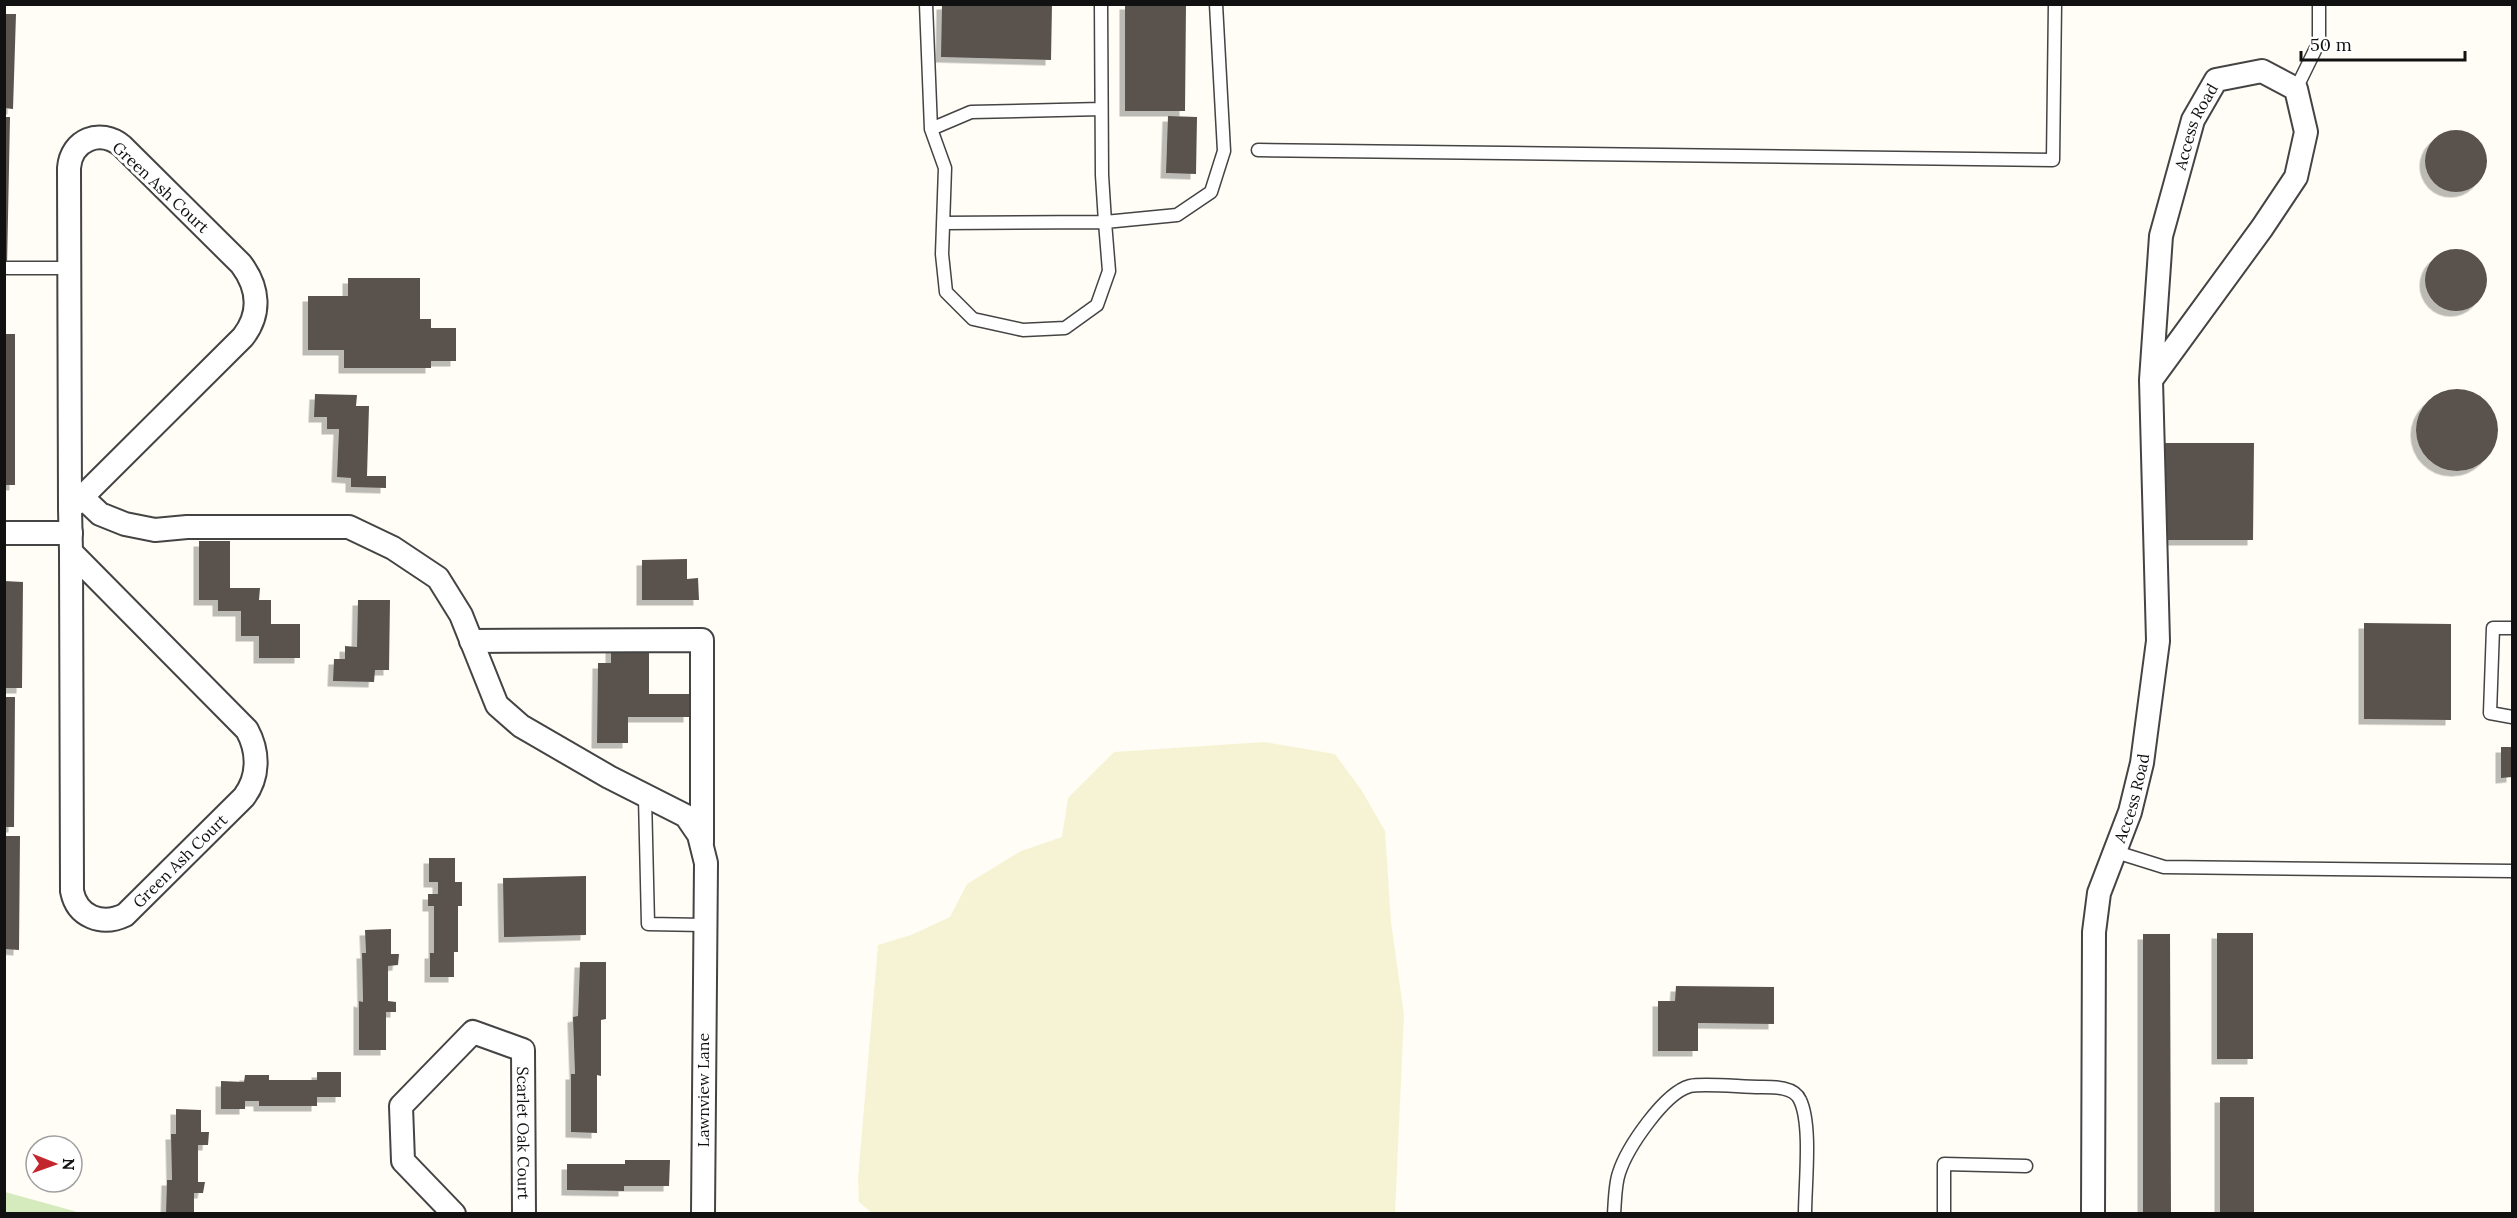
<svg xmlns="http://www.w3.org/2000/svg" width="2517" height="1218" viewBox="0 0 2517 1218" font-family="Lora,serif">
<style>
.farmland{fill:#f6f3d4}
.green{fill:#d5ebbd}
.building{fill:#5a524d;filter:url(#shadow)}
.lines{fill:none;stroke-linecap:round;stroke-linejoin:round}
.lane-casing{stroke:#444;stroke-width:15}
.street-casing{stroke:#444;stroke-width:26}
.lane{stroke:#fff;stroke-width:12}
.street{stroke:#fff;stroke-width:22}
.labels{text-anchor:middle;stroke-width:6;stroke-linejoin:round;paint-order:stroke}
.street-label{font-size:16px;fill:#111;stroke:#fff}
</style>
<defs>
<filter id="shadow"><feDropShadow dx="-5.5" dy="5.5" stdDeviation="0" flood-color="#0004"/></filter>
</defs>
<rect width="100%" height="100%" fill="#fffdf5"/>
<path class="farmland" d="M1264 742 1335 754 1362 791 1385 831 1391 922 1404 1015 1395 1213H872L859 1202 858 1178 878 945 911 935 950 917 967 884 1021 851 1062 837 1068 798 1114 752Z"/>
<path class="green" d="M5 1192 74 1211 78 1213H5Z"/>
<path class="building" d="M942 4H1052L1051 60 941 57Z
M1125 4H1186L1185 111H1125Z
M4 14H16L13 109 4 108Z
M1168 116 1197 117 1196 174 1166 173Z
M4 117H10L7 267 4 266Z
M2425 161a31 31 0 1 1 62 0a31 31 0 1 1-62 0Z
M2425 280a31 31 0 1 1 62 0a31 31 0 1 1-62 0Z
M348 278H420V319H431V328H456V361H431V368H344V350H308V296H348Z
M4 334H15V485H4Z
M2416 430a41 41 0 1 1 82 0a41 41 0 1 1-82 0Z
M315 394 357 395 356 406H369L367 476H386V488L351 487V478L337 477 339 429H327V417H314Z
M2165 443H2254L2253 540H2165Z
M199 541H230V588H260L259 600H271V624H300V658H259V636H241V611H218V600H199Z
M687 559V579L698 578 699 600H642V560Z
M4 581 23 582 22 688H4Z
M358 600H390L389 670H375L374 682 333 681 334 659H345V646L357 647Z
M2364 623 2451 624V720L2364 719Z
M611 646H649V694H689V717H628V743H597L598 663H611Z
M4 697H15L14 827H4Z
M2501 747H2512V777L2501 778Z
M4 836H20L19 950 4 949Z
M429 858H455V882H462V906H458V952H454V977H430V953H434V906H428V894H438V882H429Z
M586 876V935L504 937 503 878Z
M391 929V954H399L398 965 388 966V1001L396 1002V1012H386V1050H359V1001L363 1002 362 953H366L365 930Z
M2217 933H2253V1059H2217Z
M2143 934H2170L2171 1214H2143Z
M580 962H606V1019L601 1020V1076L597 1075V1133L571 1132V1074H575L573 1017 578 1016Z
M1676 986 1774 987V1024L1698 1023V1051H1658V1001H1675Z
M317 1072H341V1097H317V1106H259V1101H245V1109H221V1081L244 1082 245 1075H269V1080H317Z
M2220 1097H2254V1214H2220Z
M176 1109 201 1110V1132H209L208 1145H198V1182H205L203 1193H194V1214H166L167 1180H172L171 1134H176Z
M625 1160H670L669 1186H624V1191L567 1190V1164H625Z"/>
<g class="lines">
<defs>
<path id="lane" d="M926 4 931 129 945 168 942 254 946 292 973 319 1023 330 1065 328 1097 305 1109 271 1105 222 943 223
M1101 4 1102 175 1105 222 1177 215 1211 192 1224 151 1216 4
M2296 89 2319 42V4
M931 129 971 112 1101 109
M1258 150 2053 160 2055 4
M4 268H69
M2512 628H2493L2490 713 2512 717
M645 797 648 924 704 925
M2116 852 2164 867 2512 871
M1614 1214C1615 1201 1615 1184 1619 1173 1627 1148 1664 1093 1690 1086 1704 1083 1742 1087 1759 1087 1772 1087 1794 1086 1800 1100 1812 1125 1805 1184 1805 1214
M1944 1214V1164L2026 1166"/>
<g id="street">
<path d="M82 497 100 514 125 524 155 530 187 527H349L393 548 438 578 461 615 497 705 521 726 609 777 686 816 699 835 706 863 703 1214"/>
<path id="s1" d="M70 509 243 337C261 314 259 288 241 264L122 146C100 128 71 140 69 168L70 509 71 552 72 891C77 917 102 926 125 915L244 797C259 777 259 752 247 730L71 552"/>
<path d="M4 533H71"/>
<path d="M471 641 702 640V842"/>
<path id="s2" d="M454 1214 403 1161 401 1106 473 1032 523 1050 524 1214"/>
<path id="s3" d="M2093 1214 2094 932 2099 893 2130 812 2142 763 2158 641 2151 380 2161 236 2193 120 2216 80 2262 71 2296 89 2306 132 2296 177 2262 228 2151 380"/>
</g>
</defs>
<use href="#lane" class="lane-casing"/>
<use href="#street" class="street-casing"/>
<use href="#lane" class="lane"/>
<use href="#street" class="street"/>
</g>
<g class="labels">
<g class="street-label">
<text dy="6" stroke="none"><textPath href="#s3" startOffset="1102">Access Road</textPath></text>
<text transform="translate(161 187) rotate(43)" y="6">Green Ash Court</text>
<text dy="6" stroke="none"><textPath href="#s3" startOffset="422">Access Road</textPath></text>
<text dy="6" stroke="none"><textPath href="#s1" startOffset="1431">Green Ash Court</textPath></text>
<text transform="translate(703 1090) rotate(-90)" y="6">Lawnview Lane</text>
<text dy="6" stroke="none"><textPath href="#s2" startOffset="368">Scarlet Oak Court</textPath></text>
</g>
</g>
<rect width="2517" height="1218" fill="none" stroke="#111111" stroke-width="12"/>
<g transform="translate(54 1164) rotate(91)"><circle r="28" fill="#ffffff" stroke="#a0a0a0" stroke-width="1.5"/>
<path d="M0-4.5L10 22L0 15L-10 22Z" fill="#c4262e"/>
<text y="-9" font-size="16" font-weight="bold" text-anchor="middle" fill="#111111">N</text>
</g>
<path d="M2301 51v9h164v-9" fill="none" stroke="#111111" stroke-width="3"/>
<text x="2310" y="51" font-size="18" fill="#111111" stroke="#ffffff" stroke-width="4.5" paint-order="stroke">50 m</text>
</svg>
